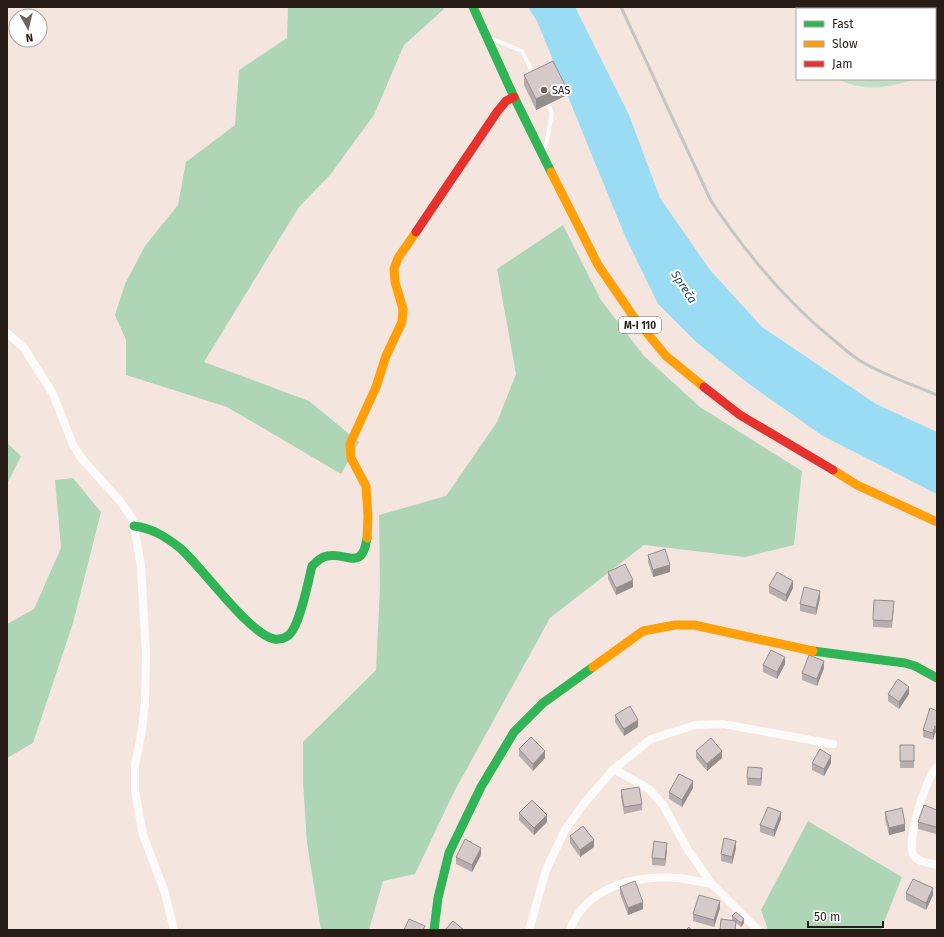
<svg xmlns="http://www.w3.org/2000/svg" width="944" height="937" viewBox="0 0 944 937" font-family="'Fira Sans',sans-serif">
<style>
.green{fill:#c0dfc5}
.forest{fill:#afd5b7}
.water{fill:#99dcf3}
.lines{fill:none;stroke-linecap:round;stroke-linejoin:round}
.lane{stroke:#fdfbfa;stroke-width:4}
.street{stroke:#fdfbfa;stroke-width:8}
.fast{stroke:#30b455;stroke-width:9}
.slow{stroke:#ff9f0a;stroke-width:9}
.jam{stroke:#e5322d;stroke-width:9}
.rail{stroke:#c8c4c2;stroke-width:3}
.wall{fill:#b8adae}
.shaded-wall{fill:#968d8d}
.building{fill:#d6c9ca;stroke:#968d8d}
.poi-dot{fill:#6f635d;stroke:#fff;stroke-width:1.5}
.labels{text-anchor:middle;stroke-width:4;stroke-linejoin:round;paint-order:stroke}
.shield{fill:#fff;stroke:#68605d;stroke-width:1}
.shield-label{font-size:10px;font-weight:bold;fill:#281c17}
.poi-label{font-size:11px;fill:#281c17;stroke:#fff;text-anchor:start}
.water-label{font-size:12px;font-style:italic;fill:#1a4756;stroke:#fff}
</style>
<rect width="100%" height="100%" fill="#f4e6df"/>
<path class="green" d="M796 7H937V73H935V9H797V22Z
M837 79H916C888 88 865 92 837 79Z"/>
<path class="forest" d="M288 7H441L444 9 404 45 374 115 330 175 299 207 204 362 309 401 359 442 341 474 227 407 126 375V340L115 315 125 284 145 246 178 205 186 162 235 125 239 70 287 38Z
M563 225 601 300 644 356 700 407 802 471 794 545 745 557 644 545 550 618 454 792 415 874 383 881 369 930H321L307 843 303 782V742L376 670 380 587 379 515 446 496 497 422 516 374 497 269Z
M7 443 21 456 7 484Z
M73 478 101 512 73 623 33 743 7 758V624L34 609 61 548 55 480Z
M808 821 902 877 881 930H768L761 910Z"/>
<path class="water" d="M528 7H575L629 115 660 198 710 270 762 327 876 404 937 432V494L823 436 749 384 696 342 658 304 625 236 537 21Z"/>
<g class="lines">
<path class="lane" d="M490 38 522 51 534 75
M545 150 552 113 548 104"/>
<path class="street" d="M7 333 24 348 53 394 73 445 82 459 120 501 132 518 134 526 141 566 146 654 145 702 142 730 135 765V791L143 835 164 890 174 930
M937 767C926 777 905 843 914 856 918 862 930 863 937 865
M614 769 649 789 663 805 688 850 712 884 758 930
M529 930 546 870 565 830 585 802 614 769 651 739 695 725 723 724 833 744
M570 930C586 886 636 875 678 878 689 879 700 882 712 884"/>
<path class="fast" d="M473 7 514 97 551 172
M134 526C152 528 166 537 180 548 203 568 248 633 274 639 280 640 285 638 289 635 300 625 308 582 312 566 317 561 321 557 327 556 348 552 362 572 367 538
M813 651 905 663 915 666 937 678
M434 930 438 898 449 853 481 787 514 732 543 703 593 667"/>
<path class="slow" d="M551 172 598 265 633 316 666 356 704 387
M833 470 857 485 937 522
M367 538 368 516 366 486 351 458 350 444 376 387 386 356 402 322 403 309 395 282 394 269 398 258 416 232
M593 667 643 631 675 625H694L813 651"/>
<path class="jam" d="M416 232 497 112 506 101 514 97
M704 387 740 415 833 470"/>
<path class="rail" d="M621 7 711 201C746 253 786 302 835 341 843 348 851 355 859 360 883 375 911 384 937 395"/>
</g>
<path class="wall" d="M524 75 565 96 536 110 524 85Z
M648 555 670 572 653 577 648 562Z
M608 572 633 587 616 595 608 579Z
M769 586 793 588 786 602 769 593Z
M820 598 816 615 800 611V604Z
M894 608 892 628 873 627V620Z
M785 664 777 679 763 672V665Z
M824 668 817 686 802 680V673Z
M888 694H909L899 709 888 701Z
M937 711V734L935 733 933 740 923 737V730Z
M615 715 638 727 624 736 615 722Z
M900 745H914V768H900Z
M519 749 545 758 533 771 519 756Z
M696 751 722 758 707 771 696 758Z
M812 763H831L824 776 812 770Z
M762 775 761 786 747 785V778Z
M693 788 682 807 669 799V792Z
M621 790 642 804V810L624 814 621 797Z
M937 810V831L936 834 918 829V822Z
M885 812 905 831 889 835 885 819Z
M519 813 547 822 534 835 519 820Z
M781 819 774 837 760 832V825Z
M570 836 594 847 580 857 570 843Z
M736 848 732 864 721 861V854Z
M667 850 665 866 652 865V858Z
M481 855 472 872 456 864V857Z
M620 887 643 909 628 915 620 894Z
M906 893 933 895 926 910 906 900Z
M720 908 714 927 693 921V914Z
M732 916 744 923 741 927 736 923V928L732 920Z"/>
<path class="shaded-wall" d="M565 85V96L536 110V99Z
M670 565V572L653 577V570Z
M633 580V587L616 595V588Z
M793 581V588L786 602V595Z
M820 591V598L816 615V608Z
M785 657V664L777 679V672Z
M824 661V668L817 686V679Z
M909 687V694L899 709V702Z
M638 720V727L624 736V729Z
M935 726V733L933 740V733Z
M545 751V758L533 771V764Z
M722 751V758L707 771V764Z
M831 756V763L824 776V769Z
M762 768V775L761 786V779Z
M693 781V788L682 807V800Z
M781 812V819L774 837V830Z
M547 815V822L534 835V828Z
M905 824V831L889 835V828Z
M937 824V831L936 834V827Z
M594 840V847L580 857V850Z
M736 841V848L732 864V857Z
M667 843V850L665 866V859Z
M481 848V855L472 872V865Z
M933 888V895L926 910V903Z
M720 901V908L714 927V920Z
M643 902V909L628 915V908Z
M744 919V923L741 927V923Z"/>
<path class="building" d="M553 61 565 85 536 99 524 75Z
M665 549 670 565 653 570 648 555Z
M625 564 633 580 616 588 608 572Z
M777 572 793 581 786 595 769 586Z
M804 587 820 591 816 608 800 604Z
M874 600 894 601 892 621 873 620Z
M771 650 785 657 777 672 763 665Z
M809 655 824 661 817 679 802 673Z
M898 679 909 687 899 702 888 694Z
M630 706 638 720 624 729 615 715Z
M930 708 937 711V727L935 726 933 733 923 730Z
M531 737 545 751 533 764 519 749Z
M711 738 722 751 707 764 696 751Z
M900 745H914V761H900Z
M820 749 831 756 824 769 812 763Z
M748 767 762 768 761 779 747 778Z
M679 774 693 781 682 800 669 792Z
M639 787 642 804 624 807 621 790Z
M532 800 547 815 534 828 519 813Z
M924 805 937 810V824L936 827 918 822Z
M768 807 781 812 774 830 760 825Z
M902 808 905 824 889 828 885 812Z
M583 826 594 840 580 850 570 836Z
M724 838 736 841 732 857 721 854Z
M465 839 481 848 472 865 456 857Z
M654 841 667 843 665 859 652 858Z
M913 879 933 888 926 903 906 893Z
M635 881 643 902 628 908 620 887Z
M699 895 720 901 714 920 693 914Z
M736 912 744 919 741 923 732 916Z
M409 919 425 926 423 930H404Z
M721 919 736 921 735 930H720Z
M453 921 464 930H445Z
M689 927 691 930H686Z"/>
<circle class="poi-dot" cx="544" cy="90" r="4"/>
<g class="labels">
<rect class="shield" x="619" y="317" width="42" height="16" rx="3"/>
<g class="shield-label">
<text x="640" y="329">M-I 110</text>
</g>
<g class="poi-label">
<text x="552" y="94">SAS</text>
</g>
<g class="water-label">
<text transform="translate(684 287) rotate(57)" y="4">Spreča</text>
</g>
</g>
<rect width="944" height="937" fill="none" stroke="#281c17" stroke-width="16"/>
<rect x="796" y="8" width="140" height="72" fill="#ffffff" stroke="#a9a4a2"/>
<rect x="804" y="21" width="20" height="6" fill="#30b455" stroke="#a9a4a2"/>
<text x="832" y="28" font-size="12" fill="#281c17">Fast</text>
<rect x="804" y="41" width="20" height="6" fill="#ff9f0a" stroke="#a9a4a2"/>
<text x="832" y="48" font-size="12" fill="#281c17">Slow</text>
<rect x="804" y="61" width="20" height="6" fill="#e5322d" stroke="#a9a4a2"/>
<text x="832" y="68" font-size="12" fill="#281c17">Jam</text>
<g transform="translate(28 28) rotate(172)"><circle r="19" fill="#ffffff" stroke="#a9a4a2"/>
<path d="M0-3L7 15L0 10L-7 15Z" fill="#6f635d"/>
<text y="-6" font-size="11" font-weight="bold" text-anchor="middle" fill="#281c17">N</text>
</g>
<path d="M808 921v6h75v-6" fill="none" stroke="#281c17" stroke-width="2"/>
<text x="814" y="921" font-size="12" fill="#281c17" stroke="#ffffff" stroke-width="3" paint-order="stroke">50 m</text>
</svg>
